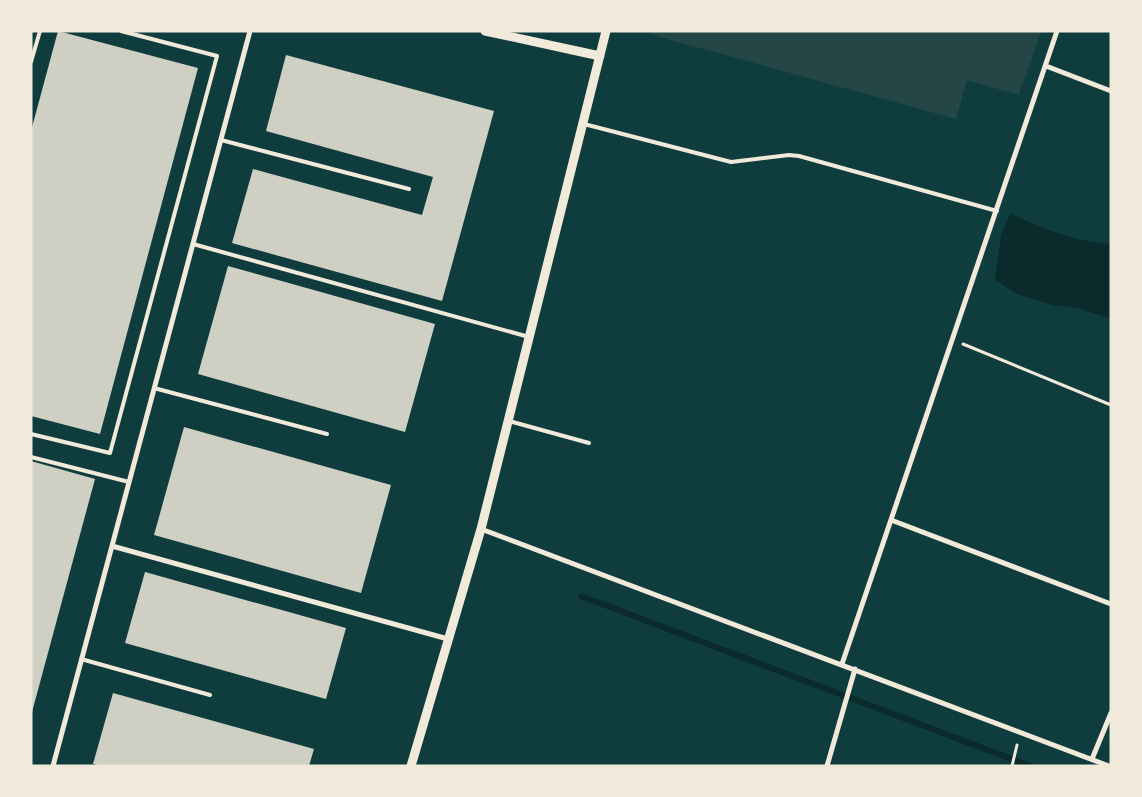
<svg xmlns="http://www.w3.org/2000/svg" width="1142" height="797" viewBox="0 0 1142 797" font-family="'Zilla Slab',serif">
<style>
.green{fill:#244646}
.water{fill:#0a2a2b}
.lines{fill:none;stroke-linecap:round;stroke-linejoin:round}
.stream{stroke:#0a2a2b;stroke-width:6}
.building{fill:#cfcfc3}
.path{stroke:#f1e9da;stroke-width:3}
.service{stroke:#f1e9da;stroke-width:4}
.minor{stroke:#f1e9da;stroke-width:5}
.tertiary{stroke:#f1e9da;stroke-width:9}
</style>
<rect width="100%" height="100%" fill="#0f3d3e"/>
<path class="green" d="M650 31H1041L1019 95 967 80 956 119 649 34Z"/>
<path class="water" d="M1010 214C1046 229 1071 241 1111 244V319L1078 308 1053 305 1017 294 995 280 1001 235Z"/>
<g class="lines">
<path class="stream" d="M581 596 1030 766"/>
</g>
<path class="building" d="M58 31 198 68 100 434 31 416V131Z
M286 55 494 111 442 301 232 243 253 169 422 215 433 177 266 131Z
M228 266 435 324 405 432 198 374Z
M184 427 391 485 361 593 154 535Z
M31 461 95 479 32 712H31Z
M145 572 346 628 326 699 125 643Z
M113 693 314 749 309 766H101L93 764Z"/>
<g class="lines">
<path class="path" d="M963 344 1111 405
M1012 766 1017 745"/>
<path class="service" d="M31 62 40 31
M584 124 731 162 789 155 799 156 997 211
M221 140 409 189
M193 244 529 337
M154 388 327 434
M509 421 589 443
M31 434 110 453 217 56 121 31
M31 457 129 482
M81 659 210 695"/>
<path class="minor" d="M1046 66 1111 91
M891 520 1111 604
M481 529 1109 766
M112 546 448 639
M842 664 1057 31
M1092 759 1111 713
M53 766 250 31
M827 766 855 669"/>
<path class="tertiary" d="M485 31 600 56
M411 766 481 529 606 31"/>
</g>
<rect width="1142" height="797" fill="none" stroke="#f1e9da" stroke-width="65"/>
</svg>
